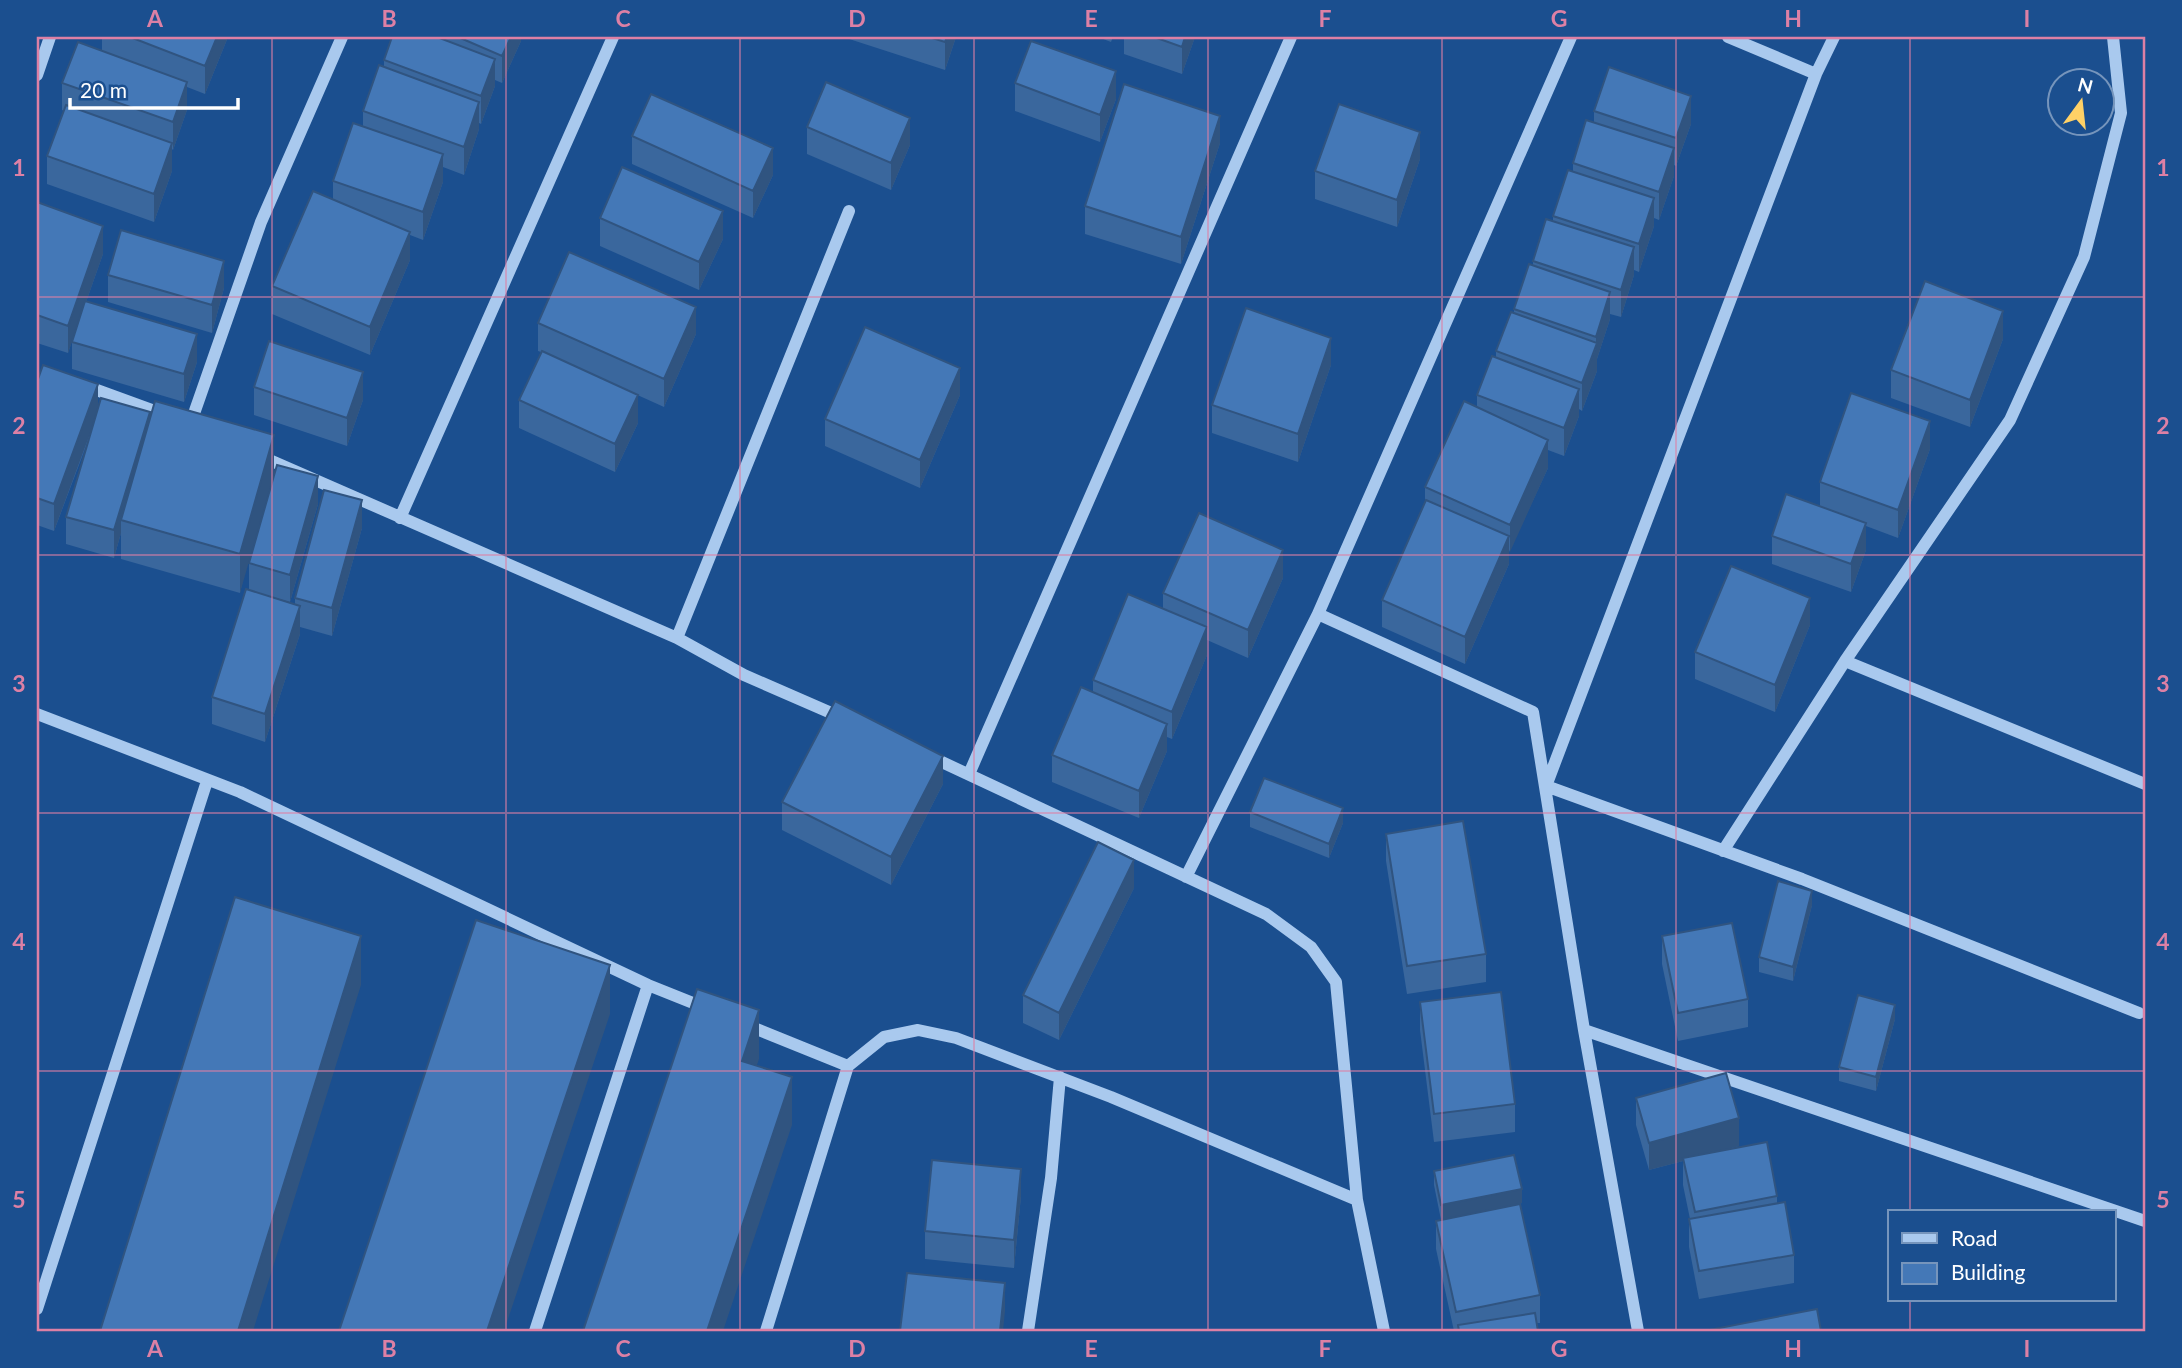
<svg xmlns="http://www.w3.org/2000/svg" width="2182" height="1368" viewBox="0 0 2182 1368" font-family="Lato,sans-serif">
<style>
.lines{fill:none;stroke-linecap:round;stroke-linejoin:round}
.minor{stroke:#a9c9ee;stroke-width:12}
.wall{fill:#3a679d}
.shaded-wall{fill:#305480}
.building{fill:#4478b7;stroke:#305480;stroke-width:2}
.grid{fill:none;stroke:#dd80a5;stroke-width:2;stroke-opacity:0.55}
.neatline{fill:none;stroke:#dd80a5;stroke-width:2.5}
.grid-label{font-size:23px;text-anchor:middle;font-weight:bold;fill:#dd80a5}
</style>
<rect width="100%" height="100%" fill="#1b4f8f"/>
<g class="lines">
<path class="minor" d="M1728 37 1816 74 1546 786 1802 879 2139 1013
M1816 74 1834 37
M37 75 50 37
M83 385 168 416
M190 425 261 222 342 37
M258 455 677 638 744 675 845 719
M400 518 613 37
M1318 614 1571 37
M677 638 849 211
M1845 661 2145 784
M37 714 240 792 648 985 708 1009
M929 756 1266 914 1311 947 1336 982 1357 1200 1384 1331
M969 774 1291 37
M1723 851 1845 661 2010 420 2084 257 2121 113 2113 37
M1186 877 1318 614 1533 712 1584 1030 1638 1331
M744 1024 848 1066
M1584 1030 2145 1221
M37 1309 207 781
M535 1331 648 985
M766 1331 848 1066 884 1037 918 1030 956 1038 1111 1097 1357 1200
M1028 1331 1051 1178 1060 1077"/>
</g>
<path class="wall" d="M102 37H228L205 94 187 87V110L173 150 172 149V171L154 222 47 184V156L64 111 62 110V83L102 51Z
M392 37H521V41L502 83 495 80V86L481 124 479 123V129L464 175 443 167V182L423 240 410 235V260L370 355 272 314V286L333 200V181L363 126V111L384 67V60Z
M843 37H956L945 70Z
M1098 37H1113L1111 42Z
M1124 37H1195L1182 74 1124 54Z
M1015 83 1116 99 1100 142 1015 111Z
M1594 111 1691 124 1676 166 1674 165V176L1659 220 1654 218V226L1639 272 1634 270V275L1621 317 1610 314V319L1597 359V371L1582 411 1579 409V416L1564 456 1548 450V468L1509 552V564L1465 664 1382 627V600L1425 502V487L1477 407V395L1496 357V351L1514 313V309L1533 265V261L1553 222V216L1573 172V163L1594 123Z
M807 127 910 145 891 190 807 154Z
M632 136 773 175 753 218 632 164Z
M1220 143 1181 264 1085 234V206Z
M1420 159 1397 227 1315 199V171Z
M37 202 103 254 86 302 197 362 184 402 72 369V342L75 332 68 353 37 343Z
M600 218 723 239 699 290 600 246Z
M108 275 224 288 212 333 108 302Z
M538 323 696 334 664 407 633 393 638 423 615 472 519 428V400L541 352 538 351Z
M2003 339 1970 427 1891 398V370Z
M1331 365 1298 462 1212 433V405Z
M37 382 98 407 150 419 274 435 240 593 121 559V533L114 558 66 544V517L91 433 54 531 37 525Z
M254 387 363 400 347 446 254 415Z
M960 395 920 488 825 446V419Z
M1930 449 1898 538 1866 526V550L1851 592 1772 564V536L1820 506V482Z
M318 504 290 602 265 595 295 605V598L362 528 332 636 300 627V634L265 742 212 724V697L249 590V563Z
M1283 578 1248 658 1207 640V655L1172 739 1167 737V751L1139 818 1052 782V755L1093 692V680L1163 609V593Z
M1810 625 1775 712 1695 679V652Z
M943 784 891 885 782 830V802Z
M1250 812 1343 823 1329 858 1250 827Z
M1386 834 1486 954V982L1407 994 1386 861Z
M1134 888 1059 1040 1023 1023V995Z
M1812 905 1793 981 1759 972V957Z
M1662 936 1748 999V1027L1678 1041 1662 964Z
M1420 1002 1515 1104V1132L1434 1142 1420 1030Z
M1895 1019 1876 1091 1839 1081V1067Z
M1636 1098 1739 1146 1721 1151 1777 1196V1204L1794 1255V1283L1699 1299 1689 1247V1219H1690L1683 1185V1161L1649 1170 1636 1125Z
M1434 1171 1522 1203 1441 1220 1434 1185Z
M1021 1196 1014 1268 925 1259V1231Z
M1436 1221 1540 1295V1323H1536L1538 1331H1454L1436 1249Z"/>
<path class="shaded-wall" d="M217 37H228L205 94V66Z
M511 37H521V41L502 83V56Z
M947 37H956L945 70V42Z
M1185 37H1195L1182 74V47Z
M495 59V86L481 124V96Z
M1116 71V99L1100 142V115Z
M187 82V110L173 150V122Z
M1691 96V124L1676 166V138Z
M479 102V129L464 175V147Z
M1220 116V143L1181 264V237Z
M910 118V145L891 190V163Z
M1420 132V159L1397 227V200Z
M172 143V171L154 222V194Z
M773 148V175L753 218V191Z
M1674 148V176L1659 220V192Z
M443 154V182L423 240V212Z
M1654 198V226L1639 272V244Z
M723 211V239L699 290V262Z
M103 226V254L68 353V326Z
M410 232V260L370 355V327Z
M1634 247V275L1621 317V290Z
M224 261V288L212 333V305Z
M1610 292V319L1597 359V371L1582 411V383L1596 348V337Z
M696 307V334L664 407V379Z
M2003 311V339L1970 427V400Z
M197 334V362L184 402V374Z
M1331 338V365L1298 462V434Z
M960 368V395L920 488V460Z
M363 372V400L347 446V418Z
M98 384V412L54 531V504Z
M1579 389V416L1564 456V428Z
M638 395V423L615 472V444Z
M150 412V439L121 520V533L114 558V530Z
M1930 421V449L1898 538V510Z
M274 435V474L240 593V554Z
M1548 440V468L1510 552V525Z
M318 476V504L290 602V575Z
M362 500V528L332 636V608Z
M1866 523V550L1851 592V564Z
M1509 536V564L1465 664V637Z
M1283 550V578L1248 658V630Z
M1810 598V625L1775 712V685Z
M300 606V634L265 742V714Z
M1207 627V655L1172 739V712Z
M1167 724V751L1139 818V791Z
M943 756V784L891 885V857Z
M1343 808V823L1329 858V844Z
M1134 860V888L1059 1040V1013Z
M1812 891V905L1793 981V967Z
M361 936V985L253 1331H238Z
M610 965V1014L504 1331H487Z
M1895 1005V1019L1876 1091V1077Z
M759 1010V1059L742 1109V1061Z
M792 1077V1125L723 1331H707Z
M1739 1118V1146L1684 1161 1683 1158V1161L1649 1170V1143Z
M1021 1169V1196L1014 1268V1240Z
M1522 1189V1203L1441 1220V1205Z
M1005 1283V1311L1003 1331H1000Z"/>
<path class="building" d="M130 37H217L205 66Z
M392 37H437L495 59 481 96 384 60Z
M458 37H511L502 56Z
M929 37H947L945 42Z
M1154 37H1185L1182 47Z
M1031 41 1116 71 1100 115 1015 83Z
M78 42 187 82 173 122 62 83Z
M379 65 479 102 464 147 363 111Z
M1609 67 1691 96 1676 138 1594 111Z
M826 82 910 118 891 163 807 127Z
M1124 84 1220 116 1181 237 1085 206Z
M651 94 773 148 753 191 632 136Z
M1339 104 1420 132 1397 200 1315 171Z
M66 105 172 143 154 194 47 156Z
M1586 120 1674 148 1659 192 1573 163Z
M353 123 443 154 423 212 333 181Z
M622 167 723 211 699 262 600 218Z
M1568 170 1654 198 1639 244 1553 216Z
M313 191 410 232 370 327 272 286Z
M37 202 103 226 68 326 37 315Z
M1546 219 1634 247 1621 290 1533 261Z
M121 230 224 261 212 305 108 275Z
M569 252 696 307 664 379 538 323Z
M1529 264 1610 292 1596 337 1514 309Z
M1925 281 2003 311 1970 400 1891 370Z
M85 301 197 334 184 374 72 342Z
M1246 308 1331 338 1298 434 1212 405Z
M1511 312 1597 343 1582 383 1496 351Z
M865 327 960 368 920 460 825 419Z
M269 341 363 372 347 418 254 387Z
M542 351 638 395 615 444 519 400Z
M1492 356 1579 389 1564 428 1477 395Z
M43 365 98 384 54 504 37 498V382Z
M1851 393 1930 421 1898 510 1820 482Z
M101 398 150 412 114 530 66 517Z
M155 401 274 435 240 554 121 520Z
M1464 401 1548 440 1510 525 1425 487Z
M277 465 318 476 290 575 249 563Z
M324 490 362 500 332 608 295 598Z
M1786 494 1866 523 1851 564 1772 536Z
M1426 500 1509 536 1465 637 1382 600Z
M1199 513 1283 550 1248 630 1163 593Z
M1731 566 1810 598 1775 685 1695 652Z
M246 589 300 606 265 714 212 697Z
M1128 594 1207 627 1172 712 1093 680Z
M1081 687 1167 724 1139 791 1052 755Z
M835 701 943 756 891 857 782 802Z
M1264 778 1343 808 1329 844 1250 812Z
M1463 821 1486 954 1407 966 1386 834Z
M1098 842 1134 860 1059 1013 1023 995Z
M1778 881 1812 891 1793 967 1759 957Z
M235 897 361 936 238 1331H100Z
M476 920 610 965 487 1331H339Z
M1732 923 1748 999 1678 1013 1662 936Z
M697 989 759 1010 742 1061 792 1077 707 1331H583Z
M1501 992 1515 1104 1434 1114 1420 1002Z
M1858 995 1895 1005 1876 1077 1839 1067Z
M1726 1073 1739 1118 1649 1143 1636 1098Z
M1767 1142 1777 1196 1695 1212 1683 1158Z
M1514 1155 1522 1189 1441 1205 1434 1171Z
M932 1160 1021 1169 1014 1240 925 1231Z
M1785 1202 1794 1255 1699 1271 1689 1219Z
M1520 1204 1540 1295 1456 1312 1436 1221Z
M907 1273 1005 1283 1000 1331H900Z
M1817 1309 1821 1331H1709V1330Z
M1535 1313 1538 1331H1459L1458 1325Z"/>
<path class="grid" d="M272 37V1331M506 37V1331M740 37V1331M974 37V1331M1208 37V1331M1442 37V1331M1676 37V1331M1910 37V1212M37 297H2145M37 555H2145M37 813H2145M37 1071H2145M1910 1300V1331"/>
<rect width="2182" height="1368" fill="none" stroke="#1b4f8f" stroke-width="77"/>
<rect x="1888" y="1210" width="228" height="91" fill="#1b4f8f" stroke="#7695bc" stroke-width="2"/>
<rect x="1902" y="1233" width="35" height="10" fill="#a9c9ee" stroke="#7695bc" stroke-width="2"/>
<text x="1951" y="1246" font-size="21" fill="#ffffff">Road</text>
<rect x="1902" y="1263" width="35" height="21" fill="#4478b7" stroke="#7695bc" stroke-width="2"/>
<text x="1951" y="1280" font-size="21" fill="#ffffff">Building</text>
<g transform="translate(2081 102) rotate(15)"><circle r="33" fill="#1b4f8f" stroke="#7695bc" stroke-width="2"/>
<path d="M0-5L12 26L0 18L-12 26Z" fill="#ffd166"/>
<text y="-10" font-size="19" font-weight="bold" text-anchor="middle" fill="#ffffff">N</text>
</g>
<path d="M70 98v10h168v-10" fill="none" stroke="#ffffff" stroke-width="3.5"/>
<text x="80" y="98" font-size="21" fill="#ffffff" stroke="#1b4f8f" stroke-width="5" paint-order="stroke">20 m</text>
<rect x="38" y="38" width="2106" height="1292" class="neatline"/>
<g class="grid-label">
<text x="155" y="27">A</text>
<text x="389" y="27">B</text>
<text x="623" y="27">C</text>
<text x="857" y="27">D</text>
<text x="1091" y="27">E</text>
<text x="1325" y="27">F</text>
<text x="1559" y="27">G</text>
<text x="1793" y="27">H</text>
<text x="2027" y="27">I</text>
<text x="19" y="176">1</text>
<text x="2163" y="176">1</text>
<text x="19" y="434">2</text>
<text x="2163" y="434">2</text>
<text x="19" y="692">3</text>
<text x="2163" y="692">3</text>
<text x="19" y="950">4</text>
<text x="2163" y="950">4</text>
<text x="19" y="1208">5</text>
<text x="2163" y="1208">5</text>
<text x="155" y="1357">A</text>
<text x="389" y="1357">B</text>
<text x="623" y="1357">C</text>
<text x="857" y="1357">D</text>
<text x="1091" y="1357">E</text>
<text x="1325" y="1357">F</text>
<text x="1559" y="1357">G</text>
<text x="1793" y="1357">H</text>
<text x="2027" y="1357">I</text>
</g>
</svg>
